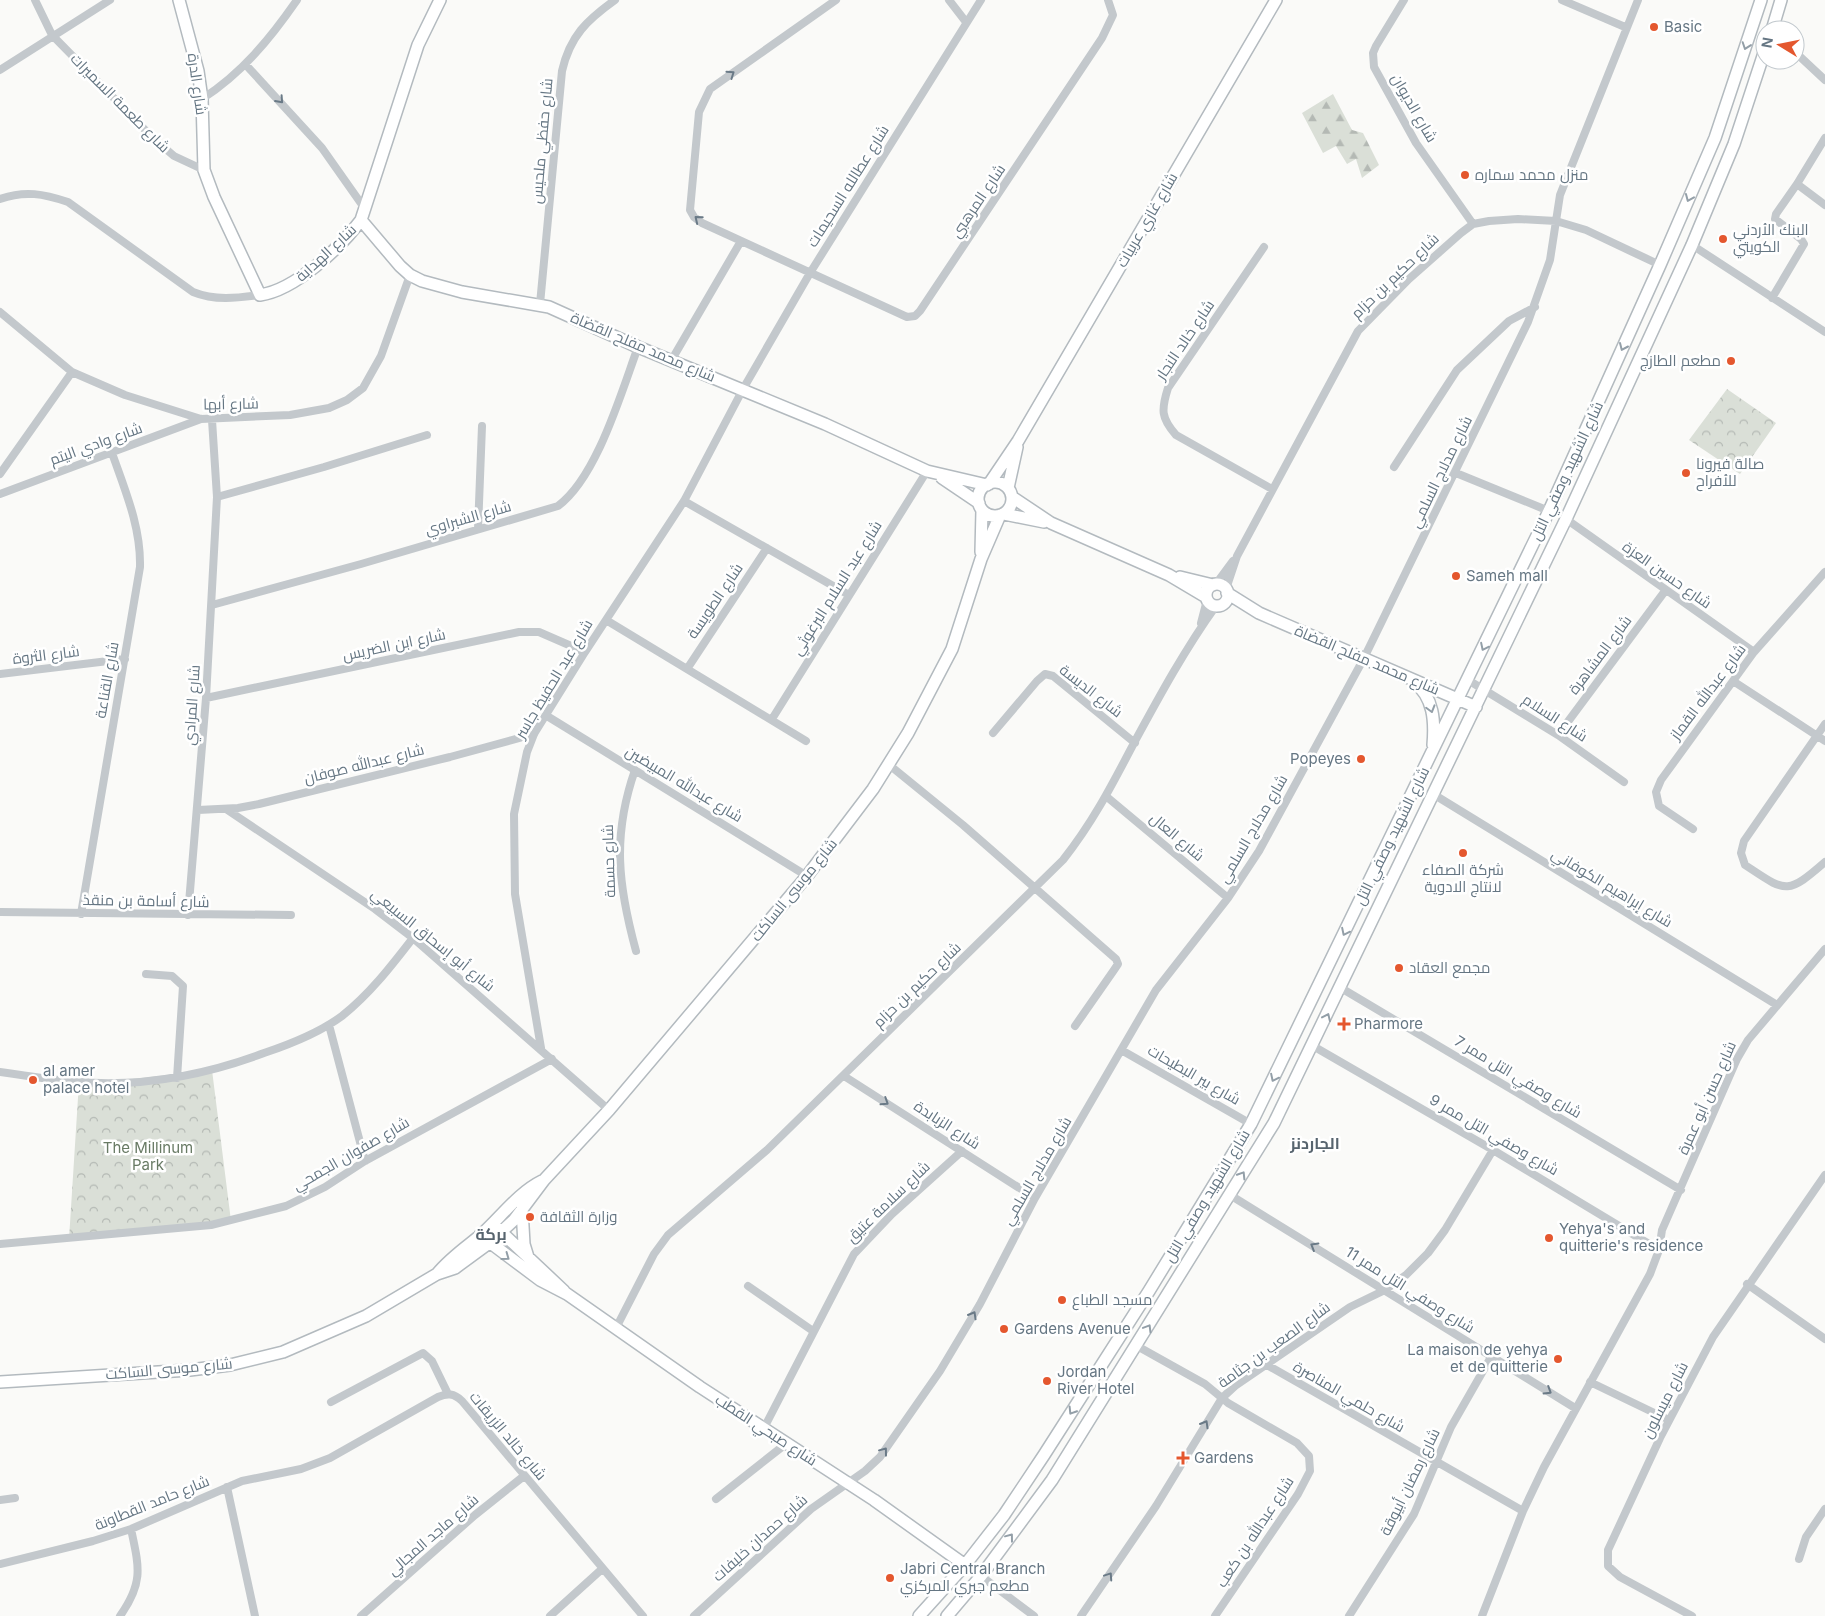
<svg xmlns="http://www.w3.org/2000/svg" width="1825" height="1616" viewBox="0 0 1825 1616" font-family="Inter,Cairo,sans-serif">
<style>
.forest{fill:url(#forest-firs)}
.park{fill:url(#park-crowns)}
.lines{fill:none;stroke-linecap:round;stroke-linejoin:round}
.secondary-casing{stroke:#b3babf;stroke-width:14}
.street{stroke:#c3c8cc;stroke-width:8}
.secondary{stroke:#fff;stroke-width:11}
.oneway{stroke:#939fa8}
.oneway2{stroke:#6a7a87}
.poi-dot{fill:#e4572e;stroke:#fff;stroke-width:2}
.labels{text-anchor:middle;stroke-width:5;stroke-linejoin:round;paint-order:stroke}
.poi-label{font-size:15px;fill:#657683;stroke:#fff;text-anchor:start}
.street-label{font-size:15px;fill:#657683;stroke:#fff}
.park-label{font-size:15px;fill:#687a64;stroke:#fff}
.neighbourhood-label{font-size:16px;font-weight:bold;fill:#57646e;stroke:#fff}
</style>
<defs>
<pattern id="forest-firs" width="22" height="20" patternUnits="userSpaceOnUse" patternTransform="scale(1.25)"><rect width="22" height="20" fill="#dadfd7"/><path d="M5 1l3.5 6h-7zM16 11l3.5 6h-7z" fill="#b4b9b4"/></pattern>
<pattern id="park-crowns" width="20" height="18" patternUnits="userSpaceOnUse" patternTransform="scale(1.25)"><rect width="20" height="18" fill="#dadfd7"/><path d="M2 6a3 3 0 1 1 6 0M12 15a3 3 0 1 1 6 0" fill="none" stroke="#b4b9b4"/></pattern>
</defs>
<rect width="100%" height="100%" fill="#fafaf8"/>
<path class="forest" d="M1333 94 1352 130 1363 133 1379 165 1362 178 1356 159 1347 164 1336 146 1323 153 1302 113Z"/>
<path class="park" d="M1727 389 1776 423 1740 474 1689 440Z
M212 1070 231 1221 69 1239 79 1082 97 1083Z"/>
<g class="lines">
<defs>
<path id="secondary" d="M179 0 198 71 202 99 204 170 214 197 260 295C295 290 340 248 361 220L418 45 440 0
M1772 30 1781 0
M361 220 400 266 410 275 422 281 462 292 549 307 638 347 825 424 927 471 987 485
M942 478 979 503
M978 499a17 17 0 1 1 34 0a17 17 0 1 1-34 0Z
M989 484 1018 441 1276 0
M1008 488 1017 447
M1012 497 1051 523 1169 575 1206 597
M1004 514 1044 522
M981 552 982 510
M1180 577 1213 585
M1206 595a11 11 0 1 1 22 0a11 11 0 1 1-22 0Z
M1227 593 1259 613 1476 707
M1414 682C1434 697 1435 722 1433 745
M522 1209 524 1244 528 1257
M496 1227 564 1291
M480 1235 540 1280 567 1294 700 1387 874 1500 965 1565
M437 1274C450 1258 465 1248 481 1235 501 1217 518 1193 542 1181
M0 1382 190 1370 230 1365 283 1352 366 1316 437 1274 455 1268 489 1243 514 1220 544 1180 609 1110 807 876 873 789 908 733 952 649 981 559 1000 515
M919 1616 965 1565 1004 1515 1044 1455 1149 1291 1251 1124 1549 511 1660 265 1715 138 1761 0
M947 1616 981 1576 1052 1480 1274 1123 1566 519 1692 245 1734 144 1765 50"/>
</defs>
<use href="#secondary" class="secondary-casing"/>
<path class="street" d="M35 0 52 35 153 138 174 156 204 170
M836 0 710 89 699 112 690 210 694 217 702 223 907 317 915 316 920 311 1102 38 1113 15 1108 0
M949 0 966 22
M1404 0 1376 46 1373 53 1374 67 1416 143 1473 224
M1562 0 1625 27
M1795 52 1825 80
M246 65 322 148 365 209
M0 70 110 0
M202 99C242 73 270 39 297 0
M1825 138 1797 184 1825 205
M0 199C25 190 44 194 68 202L193 292C215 301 237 298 260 295
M1692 245 1825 332
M1264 247 1168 388C1161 410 1161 418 1176 435L1272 489
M1772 298 1804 244 1801 239 1775 219 1776 214 1797 184
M540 304 562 71C570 36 587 20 615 0
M0 312 72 372 125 395 201 419 290 415 329 408 347 400 363 388 381 356 410 275
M671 361 741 241
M1394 467 1457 370 1509 321 1535 307
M1456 473 1549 511
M0 474 72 372
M0 494 201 419
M217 497 324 467 427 435
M684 501 849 595
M1566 519 1754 652
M478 529 482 426
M1216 584 1233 561
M1226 589 1237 556 1358 331 1409 279 1461 233 1473 224 1489 221 1518 219 1556 221 1586 230 1660 265
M212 605 361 564 558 506C597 477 621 393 638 347
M606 620 806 741
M1201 623 1207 600
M687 669 767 548
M0 674 125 659
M1468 680 1558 735 1624 782
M1733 681 1825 741
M206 698 519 632H539L585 652
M547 716 807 876
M772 719 927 471
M1825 724 1744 841 1741 853 1745 865C1786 892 1786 896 1825 862
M993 733 1037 681 1045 674 1053 676 1135 743
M1558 735 1665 591
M888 764 963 825 1116 959 1118 964 1114 970 1075 1026
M635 770C612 836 618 885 636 951
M1433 794 1777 1005
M1107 797 1228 898
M226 809 375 909 413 938 609 1110
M198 810 238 808 259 804 450 757 534 734
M1693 829 1659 806 1656 792 1661 780 1754 652 1825 572
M0 912 291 915
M81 914 140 567C141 527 125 490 112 453
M188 915 206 698 217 497 212 420
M146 974 172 976 183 986 177 1078
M1341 988 1681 1190
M329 1025 365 1161
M1313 1046 1493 1150 1659 1250
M541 1048 515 894 514 814 527 752 534 734 585 652 684 501 743 389 810 273 981 0
M1123 1051 1251 1124
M0 1072C26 1076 53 1080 79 1082 142 1087 205 1075 264 1053 291 1044 319 1033 342 1016 370 994 392 965 413 938
M844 1076 1035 1198
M1230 1195 1575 1408
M0 1244 211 1225 286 1206 325 1187 365 1161 552 1059
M1747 1284 1825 1339
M748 1286 813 1331
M616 1328 654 1254 668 1235 767 1150 1063 860C1093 822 1112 785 1134 743 1159 697 1185 649 1216 606
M1137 1346 1205 1384 1228 1403 1297 1443 1309 1456 1310 1471 1298 1494 1215 1616
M1267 1365 1523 1511
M1590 1382 1669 1420
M331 1402 423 1353 432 1361 448 1394
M764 1428 854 1254 892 1214 962 1151
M227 1487 255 1616
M716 1499 787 1443
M0 1500 15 1498
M1799 1559 1806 1537 1825 1509
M0 1564 93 1541 131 1529 242 1481 301 1469 330 1458 438 1397C447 1393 454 1393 462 1401L643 1616
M981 1576 1034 1616
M120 1616C144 1582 139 1567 131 1529
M361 1616 475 1515 524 1476
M550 1616 602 1569
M694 1616 811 1509 865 1471 880 1457 940 1371 980 1304 1035 1198 1156 990 1228 898 1259 851 1364 658 1528 322 1550 260 1560 195 1638 0
M1081 1616 1156 1506 1222 1398 1235 1386 1350 1307 1385 1290 1406 1275 1428 1253 1445 1230 1493 1150
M1349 1616 1414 1514 1451 1427 1491 1357
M1482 1616 1523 1511 1544 1467 1650 1274 1659 1250 1662 1230 1737 1059 1748 1040 1825 949
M1692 1616 1620 1577 1608 1566V1550L1660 1438 1713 1337 1825 1175"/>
<use href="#secondary" class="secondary"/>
</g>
<defs><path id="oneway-chevron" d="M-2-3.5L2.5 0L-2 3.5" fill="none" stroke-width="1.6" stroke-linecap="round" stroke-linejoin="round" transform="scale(1.25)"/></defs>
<g class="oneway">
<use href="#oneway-chevron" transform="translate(1746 46) rotate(109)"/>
<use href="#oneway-chevron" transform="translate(1689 198) rotate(113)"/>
<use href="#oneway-chevron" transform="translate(1623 347) rotate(114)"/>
<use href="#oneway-chevron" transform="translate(1484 647) rotate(116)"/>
<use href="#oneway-chevron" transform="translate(1431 709) rotate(74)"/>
<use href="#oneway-chevron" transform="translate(1345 932) rotate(116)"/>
<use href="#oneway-chevron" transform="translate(1327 1017) rotate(-65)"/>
<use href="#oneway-chevron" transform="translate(1274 1078) rotate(116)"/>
<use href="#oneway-chevron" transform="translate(1242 1175) rotate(-58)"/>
<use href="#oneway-chevron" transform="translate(506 1257) rotate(36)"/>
<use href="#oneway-chevron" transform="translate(1148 1328) rotate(-59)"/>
<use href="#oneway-chevron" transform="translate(1072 1411) rotate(122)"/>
<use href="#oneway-chevron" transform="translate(1010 1537) rotate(-53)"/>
</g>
<g class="oneway2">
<use href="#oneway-chevron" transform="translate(731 74) rotate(-35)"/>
<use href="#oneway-chevron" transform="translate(280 100) rotate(48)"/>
<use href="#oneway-chevron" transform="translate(698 219) rotate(-141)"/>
<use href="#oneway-chevron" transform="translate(885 1102) rotate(33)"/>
<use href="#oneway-chevron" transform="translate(1314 1246) rotate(-149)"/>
<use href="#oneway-chevron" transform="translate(973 1315) rotate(-60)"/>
<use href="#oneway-chevron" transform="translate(1548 1391) rotate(32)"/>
<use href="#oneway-chevron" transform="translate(1205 1424) rotate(-60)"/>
<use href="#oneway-chevron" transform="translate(884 1451) rotate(-53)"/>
<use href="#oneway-chevron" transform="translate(1109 1576) rotate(-56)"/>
</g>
<g class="poi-dot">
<circle cx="1654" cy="27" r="5"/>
<circle cx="1465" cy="175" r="5"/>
<circle cx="1723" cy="239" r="5"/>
<circle cx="1731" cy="361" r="5"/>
<circle cx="1686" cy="473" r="5"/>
<circle cx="1456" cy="576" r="5"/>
<circle cx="1361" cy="759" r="5"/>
<circle cx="1463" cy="853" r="5"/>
<circle cx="1399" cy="968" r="5"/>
<path d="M1341.5 1016.5h5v5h5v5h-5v5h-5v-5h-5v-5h5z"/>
<circle cx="33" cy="1080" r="5"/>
<circle cx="530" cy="1217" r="5"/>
<circle cx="1549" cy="1238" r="5"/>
<circle cx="1062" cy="1300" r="5"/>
<circle cx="1004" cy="1329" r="5"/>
<circle cx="1558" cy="1359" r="5"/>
<circle cx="1047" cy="1381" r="5"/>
<path d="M1180.5 1450.5h5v5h5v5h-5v5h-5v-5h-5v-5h5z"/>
<circle cx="890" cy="1578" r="5"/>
</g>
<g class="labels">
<g class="poi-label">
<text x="1664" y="32">Basic</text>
<text x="1475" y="180">منزل محمد سماره</text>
<text x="1733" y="235">البنك الأردني<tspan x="1733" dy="17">الكويتي</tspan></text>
<text x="1721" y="366" text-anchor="end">مطعم الطازج</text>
<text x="1696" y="469">صالة فيرونا<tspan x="1696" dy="17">للأفراح</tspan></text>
<text x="1466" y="581">Sameh mall</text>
<text x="1351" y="764" text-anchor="end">Popeyes</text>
<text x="1463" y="875" text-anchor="middle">شركة الصفاء<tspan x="1463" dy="17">لانتاج الادوية</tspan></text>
<text x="1409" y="973">مجمع العقاد</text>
<text x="1354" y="1029">Pharmore</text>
<text x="43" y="1076">al amer<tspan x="43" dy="17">palace hotel</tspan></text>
<text x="540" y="1222">وزارة الثقافة</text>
<text x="1559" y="1234">Yehya's and<tspan x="1559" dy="17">quitterie's residence</tspan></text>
<text x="1072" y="1305">مسجد الطباع</text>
<text x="1014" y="1334">Gardens Avenue</text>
<text x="1548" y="1355" text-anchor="end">La maison de yehya<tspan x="1548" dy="17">et de quitterie</tspan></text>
<text x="1057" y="1377">Jordan<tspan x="1057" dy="17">River Hotel</tspan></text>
<text x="1194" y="1463">Gardens</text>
<text x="900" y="1574">Jabri Central Branch<tspan x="900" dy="17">مطعم جبري المركزي</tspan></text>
</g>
<g class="street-label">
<text transform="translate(197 84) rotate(82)" y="5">شارع الدرة</text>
<text transform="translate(120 103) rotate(45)" y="5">شارع طعمة السميرات</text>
<text transform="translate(1414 108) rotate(60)" y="5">شارع الديوان</text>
<text transform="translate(542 141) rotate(-85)" y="5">شارع حفظي ملحيس</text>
<text transform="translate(848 186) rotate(-58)" y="5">شارع عطالله السحيمات</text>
<text transform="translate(978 201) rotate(-56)" y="5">شارع المرهبي</text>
<text transform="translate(1147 220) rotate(-60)" y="5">شارع غازي عربيات</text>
<text transform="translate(326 253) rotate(-43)" y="5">شارع الهداية</text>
<text transform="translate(1395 276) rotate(-44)" y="5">شارع حكيم بن حزام</text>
<text transform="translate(1185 340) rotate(-56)" y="5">شارع خالد النجار</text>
<text transform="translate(643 347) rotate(23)" y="5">شارع محمد مفلح القضاة</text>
<text transform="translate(231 404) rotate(-1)" y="5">شارع أبها</text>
<text transform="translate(96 444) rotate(-20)" y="5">شارع وادي اليتم</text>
<text transform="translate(1567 471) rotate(-65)" y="5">شارع الشهيد وصفي التل</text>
<text transform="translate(1441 472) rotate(-64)" y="5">شارع مدلاج السلمي</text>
<text transform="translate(468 518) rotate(-16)" y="5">شارع الشبراوي</text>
<text transform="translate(1667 575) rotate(35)" y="5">شارع حسين العزة</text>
<text transform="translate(837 588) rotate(-58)" y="5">شارع عبد السلام البرغوثي</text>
<text transform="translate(715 601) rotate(-56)" y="5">شارع الطويسة</text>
<text transform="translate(394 645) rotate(-12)" y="5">شارع ابن الضريس</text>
<text transform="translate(46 655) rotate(-7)" y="5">شارع الثروة</text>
<text transform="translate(1600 655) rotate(-53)" y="5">شارع المشاهرة</text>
<text transform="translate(1367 660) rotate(23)" y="5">شارع محمد مفلح القضاة</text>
<text transform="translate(554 679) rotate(-59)" y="5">شارع عبد الحفيظ جاسر</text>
<text transform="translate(107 680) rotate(-80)" y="5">شارع القناعة</text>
<text transform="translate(1091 691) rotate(38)" y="5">شارع الديسة</text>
<text transform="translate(1708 692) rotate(-53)" y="5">شارع عبدالله القماز</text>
<text transform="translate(192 705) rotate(-86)" y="5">شارع المرادي</text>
<text transform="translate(1555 718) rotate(33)" y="5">شارع السلام</text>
<text transform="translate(364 764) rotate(-14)" y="5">شارع عبدالله صوفان</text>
<text transform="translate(684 784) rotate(31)" y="5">شارع عبدالله المبيضين</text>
<text transform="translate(1253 829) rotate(-60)" y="5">شارع مدلاج السلمي</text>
<text transform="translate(1392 836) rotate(-64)" y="5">شارع الشهيد وصفي التل</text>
<text transform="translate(1177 837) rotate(40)" y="5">شارع العال</text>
<text transform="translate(609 861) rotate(-92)" y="5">شارع حسمة</text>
<text transform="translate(1612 888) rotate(31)" y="5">شارع إبراهيم الكوفاني</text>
<text transform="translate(794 890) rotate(-51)" y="5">شارع موسى الساكت</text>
<text transform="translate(146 901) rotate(1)" y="5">شارع أسامة بن منقذ</text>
<text transform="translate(433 940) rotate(39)" y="5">شارع أبو إسحاق السبيعي</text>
<text transform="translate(917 985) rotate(-44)" y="5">شارع حكيم بن حزام</text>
<text transform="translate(1194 1075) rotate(30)" y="5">شارع بير البطيحات</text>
<text transform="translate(1518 1077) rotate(31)" y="5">شارع وصفي التل ممر 7</text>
<text transform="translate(1707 1098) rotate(-66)" y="5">شارع حسن أبو عمرة</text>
<text transform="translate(947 1125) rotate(33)" y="5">شارع الزبابدة</text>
<text transform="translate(1494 1135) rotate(30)" y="5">شارع وصفي التل ممر 9</text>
<text transform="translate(351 1154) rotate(-30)" y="5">شارع صفوان الجمحي</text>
<text transform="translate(1037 1171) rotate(-60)" y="5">شارع مدلاج السلمي</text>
<text transform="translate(1207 1196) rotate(-59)" y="5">شارع الشهيد وصفي التل</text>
<text transform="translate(888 1202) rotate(-44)" y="5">شارع سلامة عتيق</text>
<text transform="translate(1410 1290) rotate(32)" y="5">شارع وصفي التل ممر 11</text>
<text transform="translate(1274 1345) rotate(-36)" y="5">شارع الصعب بن جثامة</text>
<text transform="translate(169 1369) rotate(-5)" y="5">شارع موسى الساكت</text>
<text transform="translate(1349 1397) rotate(30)" y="5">شارع حلمي المناصرة</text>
<text transform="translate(1665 1400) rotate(-63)" y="5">شارع ميسلون</text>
<text transform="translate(766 1430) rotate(33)" y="5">شارع صبحي القطب</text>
<text transform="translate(508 1436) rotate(50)" y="5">شارع خالد الزريقات</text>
<text transform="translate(1410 1482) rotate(-64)" y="5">شارع رمضان أبيوقة</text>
<text transform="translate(152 1503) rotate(-22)" y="5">شارع حامد القطاونة</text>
<text transform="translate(1255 1532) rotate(-57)" y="5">شارع عبدالله بن كعب</text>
<text transform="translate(433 1535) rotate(-41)" y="5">شارع ماجد المجالي</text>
<text transform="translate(760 1538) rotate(-42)" y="5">شارع حمدان خليفات</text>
</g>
<g class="park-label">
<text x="148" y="1153">The Millinum<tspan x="148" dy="17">Park</tspan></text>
</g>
<g class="neighbourhood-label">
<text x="1315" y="1149">الجاردنز</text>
<text x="491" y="1240">بركة</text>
</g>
</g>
<g transform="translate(1780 45) rotate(280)"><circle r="24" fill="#ffffff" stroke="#c1c8cd"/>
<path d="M0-4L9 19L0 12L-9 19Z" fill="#e4572e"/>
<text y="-8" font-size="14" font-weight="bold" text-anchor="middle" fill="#657683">N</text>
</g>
</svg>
